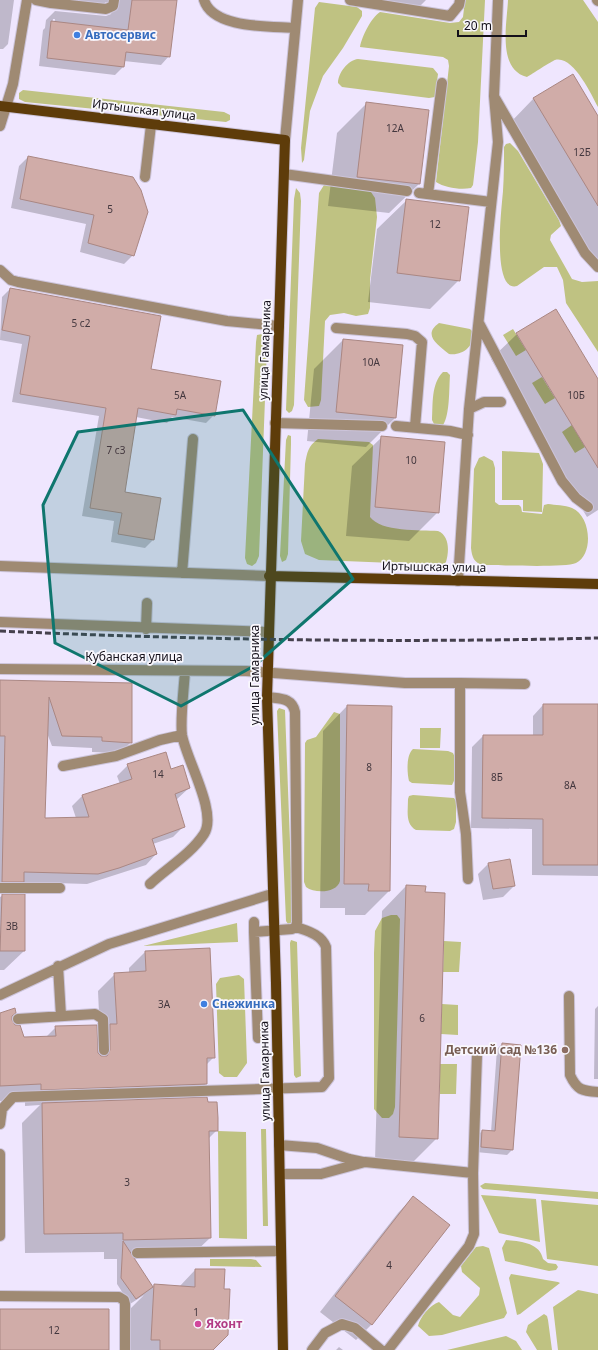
<svg xmlns="http://www.w3.org/2000/svg" width="598" height="1350" viewBox="0 0 598 1350" font-family="'Noto Sans',sans-serif">
<style>
.green{fill:#bfc282}
.shadow{fill:#0003;fill-rule:evenodd}
.building{fill:#d0aca8;stroke:#aa8783}
.lines{fill:none;stroke-linecap:round;stroke-linejoin:round}
.minor-casing{stroke:#ccc4da;stroke-width:12}
.major-casing{stroke:#ccc4da;stroke-width:12}
.minor{stroke:#9f8a73;stroke-width:10}
.major{stroke:#5e3c0a;stroke-width:10}
.rail{stroke:#45404d;stroke-width:3;stroke-dasharray:6 3;stroke-linecap:butt}
.marked{fill:#0f766e;fill-opacity:0.2;stroke:#0f766e;stroke-width:3;stroke-linejoin:round}
.shop-dot{fill:#3f7fe0;stroke:#f9f7fd;stroke-width:1.5}
.education-dot{fill:#8d6e63;stroke:#f9f7fd;stroke-width:1.5}
.hotel-dot{fill:#d1479c;stroke:#f9f7fd;stroke-width:1.5}
.labels{text-anchor:middle;stroke-width:3.5;stroke-linejoin:round;paint-order:stroke}
.number-label{font-size:10px;fill:#43373e}
.shop-label{font-size:12px;font-weight:bold;fill:#366cbe;stroke:#f9f7fd;text-anchor:start}
.street-label{font-size:12px;fill:#14101a;stroke:#f9f7fd}
.education-label{font-size:12px;font-weight:bold;fill:#785e54;stroke:#f9f7fd;text-anchor:end}
.hotel-label{font-size:12px;font-weight:bold;fill:#b23c85;stroke:#f9f7fd;text-anchor:start}
</style>
<rect width="100%" height="100%" fill="#efe6fe"/>
<path class="green" d="M465 0H485L478 142 473 185 471 188C461 190 445 188 436 182L449 66 448 60 443 57 360 47C362 36 371 18 380 12L450 23 459 22 463 17Z
M508 0H583L598 22V107C591 94 573 55 555 60 552 61 532 74 527 77 497 69 507 24 508 0Z
M319 2 357 7 362 11V16L343 48 323 76 310 111 304 160 302 163 301 148 315 8Z
M358 59 433 68 438 74 435 97 429 98 342 87 338 83C338 73 348 60 358 59Z
M23 90 224 112 230 115V120L226 122 25 102 19 99V93Z
M510 143 518 151 559 220 561 226 551 235 550 240 572 279 582 282 598 281V352L566 303 563 280 557 267H544L517 286C491 293 502 205 503 191 504 176 504 161 504 147L506 144Z
M328 183 364 188 371 192 375 198 377 217 370 280V308L368 314 356 316 344 313 330 315 325 321 321 400 319 406 308 407 304 400 319 193 324 185Z
M296 188 300 193 301 201 294 405 292 411 289 413 286 410 294 199Z
M439 323 470 329 474 333C474 346 463 356 449 354 438 345 422 335 439 323Z
M513 329 526 350 516 356 503 335Z
M262 334 266 338 267 347 259 556 256 563 252 566 247 564 245 558 256 342 257 335Z
M443 372H447L450 375C449 388 450 415 443 425L434 424 432 420C433 404 431 384 443 372Z
M542 377 555 398 545 404 532 383Z
M572 425 585 447 575 453 562 432Z
M288 435 291 436V444L288 554 286 560 282 562 280 556 286 440Z
M318 439 369 442 373 445 370 517C381 532 420 530 438 531 450 536 449 552 446 562L443 565 319 560 305 554 301 541 305 464C307 453 308 446 318 439Z
M502 451 539 453 543 464 542 512 523 511V500H502Z
M484 456 493 461 495 468V502L499 505H519L521 507 522 512 542 514 544 505 548 504C555 505 565 505 572 508 591 516 594 554 576 563 565 568 499 565 483 565 474 563 472 557 471 548L474 469 479 458Z
M279 708 285 710 293 922 288 924 286 921 277 711Z
M334 712 340 714V881C337 893 315 894 306 887L304 882 305 743 307 740 316 737Z
M420 728H441L440 748H420Z
M413 749 448 751 453 753C457 761 457 777 452 785L412 783 409 781C407 773 406 755 413 749Z
M413 795 454 798 456 801V822L454 829 450 831 416 830C405 824 408 811 408 799L409 796Z
M391 915H397L400 919 395 1107 393 1114 389 1118H382L374 1109V953L375 931 382 918Z
M237 923 238 942 143 946Z
M291 940 297 942 301 1076 296 1078 294 1075 290 943Z
M444 941 461 942 459 972H443Z
M239 975 244 979 247 1063 237 1077H224L219 1073 216 984 220 978Z
M442 1004 458 1005V1035L441 1034Z
M440 1064H457L456 1094H440Z
M261 1129H266L268 1226H263Z
M218 1131 246 1132 247 1239 219 1238Z
M485 1183 598 1192V1199L483 1189 480 1186Z
M481 1195 536 1199 540 1242 499 1233Z
M541 1200 598 1205V1266L547 1259Z
M506 1240C521 1241 540 1243 543 1259L548 1263 556 1264 558 1267 556 1270 549 1271 505 1261 502 1248Z
M483 1246 489 1248 507 1313 504 1318 442 1335 429 1336 418 1326C420 1317 430 1305 439 1302L453 1315 460 1317 479 1295 480 1288 462 1272 461 1266 476 1247Z
M210 1259H251L256 1260 262 1267 210 1266Z
M511 1274 558 1282 560 1283 520 1314 517 1315 509 1278Z
M578 1290 598 1294V1350H558L553 1307Z
M544 1314 547 1316 548 1320 552 1350H537L526 1332 528 1325Z
M506 1336 516 1341 522 1350H447Z"/>
<path class="shadow" d="M0 0H14L8 44 3 49H0Z
M49 0H176L169 56 161 65 124 61 123 67 115 75 39 66 43 30 45 28 46 20 55 11 106 16 111 14 112 10 110 4 106 2 95 10ZM53 19H55L54 26H52Z
M373 0H426L413 13Z
M534 98 598 118V273L509 124Z
M367 103 428 111 419 184 389 213 328 206 337 133Z
M28 157 132 177 133 255 124 264 80 252 86 224 11 208 19 166Z
M407 200 459 280 430 309 368 302 377 229Z
M10 289 150 370 214 415 206 423 172 417 167 423 136 417 124 493 153 540 145 548 111 542 114 521 82 516 99 416 12 402 22 344 0 340 2 297Z
M517 334 598 381V510L587 517 491 359Z
M343 340 395 418 366 447 307 441 314 369Z
M382 437 438 512 409 541 346 536 352 466Z
M0 681 131 684V742L120 753 92 752V748L52 746 47 733 43 819 76 818 72 806 82 796 120 784 117 776 128 765 170 770 189 788 176 800 184 826 173 837 153 844 156 854 146 865 87 884 22 882 13 892H0Z
M543 705H598V876L532 875V829L471 828 472 747 483 736H533V716Z
M347 706 391 707 389 891 365 915H345V908H320L323 731Z
M488 864 514 886 503 897 483 900 478 874Z
M406 886 424 893 437 1138 412 1163 375 1161 382 911Z
M2 896 24 951 4 970H0V897Z
M146 951 214 1057 206 1065V1084L191 1099 217 1130 208 1139 210 1238 190 1257 132 1259 152 1287 154 1285 179 1287 195 1270 212 1350H128L130 1309 144 1295 130 1304 117 1284V1259H104V1252L25 1253 22 1123 40 1105 25 1106V1100L0 1101V1014L11 1017V1020L23 1038H45L56 1027 96 1039 100 1035 98 991 115 974 129 973V968Z
M598 1006V1079H594L595 1009Z
M502 1044 512 1150 507 1155 476 1152 477 1136 482 1131 491 1132 497 1049Z
M413 1197 449 1225 371 1325 356 1340 320 1312 398 1213Z
M339 1347 343 1350H336Z"/>
<path class="building" d="M132 0H177L170 57 126 52 124 67 47 58 51 21 128 30Z
M573 74 598 116V206L533 98Z
M366 102 429 110 420 184 357 177Z
M28 156 133 177 141 190 148 212 134 256 88 243 94 215 20 199Z
M406 199 469 207 460 281 397 273Z
M10 288 161 316 151 369 221 381 215 416 177 409 176 415 138 408 125 492 161 498 154 540 118 534 122 513 90 508 106 408 20 394 30 336 2 330Z
M556 309 598 379V468L516 333Z
M343 339 403 345 396 418 336 412Z
M381 436 445 442 439 513 375 507Z
M0 680 132 683V743L102 741V737L62 736 49 697 45 818 89 817 82 795 132 779 127 764 166 752 171 769 183 765 190 788 175 794 185 827 152 839 157 854 119 868 98 874 24 872V882H2L5 736H0Z
M543 704H598V865H543V819L482 818 483 735H543Z
M347 705 392 706 390 891H368L369 884H344Z
M510 859 515 886 493 889 488 863Z
M406 885 426 886 425 892 445 893 438 1139 399 1137Z
M2 894H25V951H0Z
M210 948 215 1058H207V1084L41 1090V1084L0 1086V1013L15 1008 16 1013 12 1016V1020L15 1025H20L24 1037 56 1036 55 1026 97 1025 98 1053 101 1056H107L110 1050V1024H117L114 973 146 971 145 951Z
M502 1043 521 1045 513 1150 481 1147 482 1130 495 1131Z
M207 1097 208 1102H217L218 1118V1131H209L211 1238 123 1240V1233L44 1234 42 1103Z
M413 1196 450 1225 372 1325 335 1296Z
M123 1241 153 1287 136 1299 121 1278Z
M195 1269H225L224 1289H230L228 1335 213 1350H160V1340H151L154 1284 195 1287Z
M0 1309H109V1350H0Z"/>
<g class="lines">
<defs>
<path id="minor" d="M36 0 51 3 106 9 113 6 114 0
M204 0C213 29 270 26 295 28
M350 0 450 16 459 5 460 0
M597 0 598 1
M495 98 585 253 598 267
M0 126 13 84 27 0
M285 140 298 0
M284 174 407 191
M145 177 151 125
M419 193 491 202
M428 194 442 83
M0 270 11 280 18 282 227 321 279 326
M479 323 562 481 576 498 588 507
M336 328 407 334 415 336 422 342 415 427
M469 409 484 402H501
M275 423 382 426
M396 426 450 431 468 435
M0 566 269 576
M182 573 193 439
M458 581 469 409 498 142 494 96 498 0
M0 622 268 632
M146 629 147 603
M0 669 246 671 405 683H460V792L466 834 468 879
M460 683 525 684
M63 766 116 756 160 740 182 735
M150 884C167 868 191 854 204 834 218 813 186 759 182 735 180 720 184 687 185 671
M0 888H60
M254 922V932
M58 966 61 1016
M0 995 109 944 272 894
M569 996 570 1075C577 1090 582 1091 598 1092
M18 1019 95 1014 103 1019 104 1050
M258 1038 254 932 292 929 296 927 297 922 295 712C292 697 279 699 267 697
M0 1124 2 1109 13 1097 322 1087 329 1078 326 947C321 934 307 931 296 927
M279 1145 317 1148 349 1159 363 1162
M0 1154V1236
M473 1173 477 1055
M280 1174H321L365 1162 473 1173 474 1234 469 1246 388 1350
M137 1253 281 1251
M0 1296 119 1297 124 1300 125 1304V1350
M312 1350 325 1333 342 1324 355 1328 381 1350"/>
<path id="major" d="M0 106 285 140 267 697 276 983 283 1350
M269 576 598 584"/>
</defs>
<use href="#minor" class="minor-casing"/>
<use href="#major" class="major-casing"/>
<use href="#minor" class="minor"/>
<use href="#major" class="major"/>
<path class="rail" d="M0 631C199 640 399 643 598 638"/>
</g>
<path class="marked" d="M243 410 353 579 254 666 181 706 55 643 43 505 78 432Z"/>
<g class="shop-dot">
<circle cx="77" cy="35" r="4"/>
<circle cx="204" cy="1004" r="4"/>
</g>
<circle class="education-dot" cx="565" cy="1050" r="4"/>
<circle class="hotel-dot" cx="198" cy="1324" r="4"/>
<g class="labels">
<g class="number-label">
<text x="395" y="132">12А</text>
<text x="582" y="156">12Б</text>
<text x="110" y="213">5</text>
<text x="435" y="228">12</text>
<text x="81" y="327">5 с2</text>
<text x="371" y="366">10А</text>
<text x="180" y="399">5А</text>
<text x="576" y="399">10Б</text>
<text x="116" y="454">7 с3</text>
<text x="411" y="464">10</text>
<text x="369" y="771">8</text>
<text x="158" y="778">14</text>
<text x="497" y="781">8Б</text>
<text x="570" y="789">8А</text>
<text x="12" y="930">3В</text>
<text x="164" y="1008">3А</text>
<text x="422" y="1022">6</text>
<text x="127" y="1186">3</text>
<text x="389" y="1269">4</text>
<text x="196" y="1316">1</text>
<text x="54" y="1334">12</text>
</g>
<g class="shop-label">
<text x="85" y="39">Автосервис</text>
<text x="212" y="1008">Снежинка</text>
</g>
<g class="street-label">
<text transform="translate(144 110) rotate(7)" y="4">Иртышская улица</text>
<text transform="translate(265 350) rotate(-88)" y="4">улица Гамарника</text>
<text transform="translate(434 567) rotate(1)" y="4">Иртышская улица</text>
<text x="134" y="661">Кубанская улица</text>
<text transform="translate(255 675) rotate(-90)" y="4">улица Гамарника</text>
<text transform="translate(265 1071) rotate(-91)" y="4">улица Гамарника</text>
</g>
<g class="education-label">
<text x="557" y="1054">Детский сад №136</text>
</g>
<g class="hotel-label">
<text x="206" y="1328">Яхонт</text>
</g>
</g>
<path d="M458 30v6h68v-6" fill="none" stroke="#14101a" stroke-width="2"/>
<text x="464" y="30" font-size="12" fill="#14101a" stroke="#f9f7fd" stroke-width="3" paint-order="stroke">20 m</text>
</svg>
